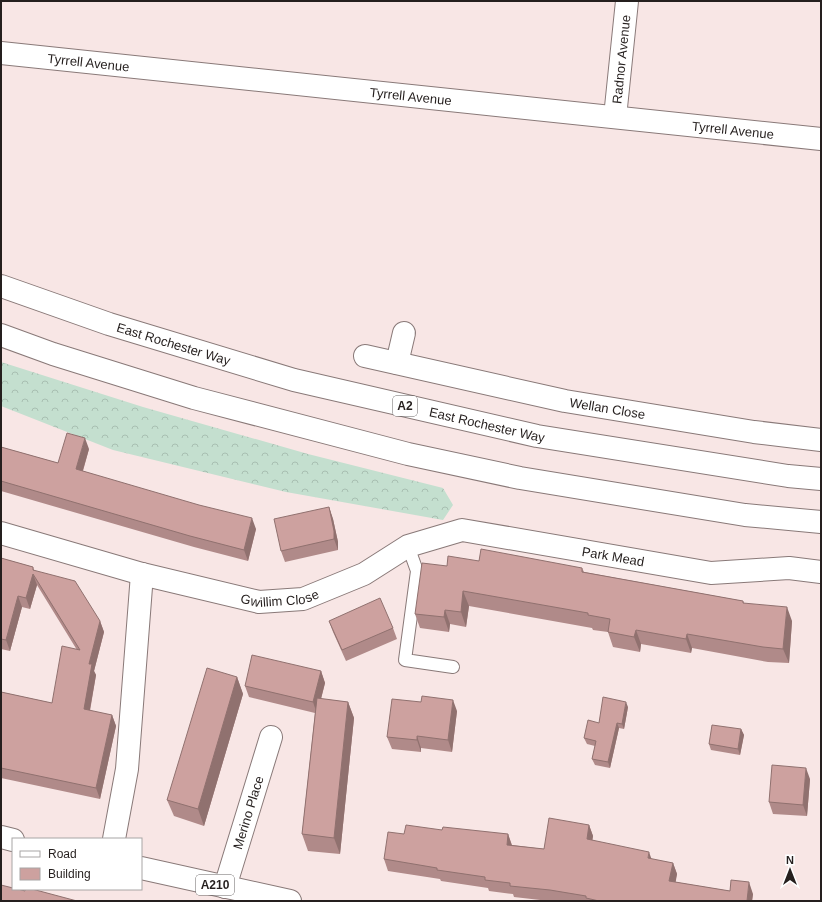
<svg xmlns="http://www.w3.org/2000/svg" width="822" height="902" viewBox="0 0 822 902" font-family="Helvetica,sans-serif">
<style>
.forest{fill:url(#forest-crowns)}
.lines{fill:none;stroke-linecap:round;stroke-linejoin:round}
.service-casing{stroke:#897978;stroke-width:14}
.minor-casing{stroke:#897978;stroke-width:24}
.primary-casing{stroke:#897978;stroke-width:24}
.trunk-casing{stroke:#897978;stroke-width:24}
.service{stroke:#fff;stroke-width:12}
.minor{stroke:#fff;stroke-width:22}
.primary{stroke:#fff;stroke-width:22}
.trunk{stroke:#fff;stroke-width:22}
.wall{fill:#b08a89}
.shaded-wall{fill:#90716f}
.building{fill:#cda19f;stroke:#90716f}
.labels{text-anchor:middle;stroke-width:3;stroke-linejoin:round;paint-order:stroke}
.shield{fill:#fff;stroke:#666262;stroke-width:1}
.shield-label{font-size:12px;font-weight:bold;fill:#251f1e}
.street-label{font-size:13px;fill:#251f1e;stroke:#fff}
</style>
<defs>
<pattern id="forest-crowns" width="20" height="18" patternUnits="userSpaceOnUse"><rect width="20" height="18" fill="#c4dfcf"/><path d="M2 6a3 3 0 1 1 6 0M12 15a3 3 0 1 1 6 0" fill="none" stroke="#a8bfb1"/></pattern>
</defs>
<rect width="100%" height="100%" fill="#f8e6e5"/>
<path class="forest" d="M1 362 143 407 308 454 443 488 453 505 443 520 286 492 113 450 1 406Z"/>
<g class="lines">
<defs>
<path id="service" d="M408 546 417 571 405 660 453 667"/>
<g id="minor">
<path id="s1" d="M1 53 821 139"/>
<path id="s2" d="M615 117 627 1"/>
<path id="s3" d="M365 356 565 401 754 432 821 440"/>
<path d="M397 363 404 333"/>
<path id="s4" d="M1 533 142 574 259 602 303 599 364 574 408 546 462 530 711 573 789 568 821 572"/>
<path d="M114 839 127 769 142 574"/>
<path id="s5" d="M225 887 271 737"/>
</g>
<path id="primary" d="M1 837 13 840
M141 868 290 901"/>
<g id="trunk">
<path id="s6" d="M1 286 109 324 294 380 537 436 788 476 821 479"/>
<path d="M1 335 53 354 194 398 408 454 520 478 745 515 821 522"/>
</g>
</defs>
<use href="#service" class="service-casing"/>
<use href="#minor" class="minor-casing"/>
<use href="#primary" class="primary-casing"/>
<use href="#trunk" class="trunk-casing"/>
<use href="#service" class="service"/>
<use href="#minor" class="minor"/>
<use href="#primary" class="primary"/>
<use href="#trunk" class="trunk"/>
</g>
<path class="wall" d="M1 447 58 463 89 449 83 471 256 529 248 561 194 547 1 491Z
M329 507 333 519 338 542V550L285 562 281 551Z
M1 558 33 567 34 570 100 621 104 632 94 671 96 675 90 711 112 715 116 726 100 799 1 778V692L52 703 77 650 37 585 30 609 22 607 10 651 1 649Z
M479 561 582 568 584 572 743 601 744 603 792 621 789 663 768 662 692 648 691 653 641 644 640 652 613 647 608 632 593 630 592 628 469 606 466 627 450 624 449 632 420 628 415 614 447 566Z
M329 621 393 628 397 639 346 661 333 632Z
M321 671 325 683 321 699 348 702 354 718 340 854 308 851 302 834 315 713 249 697 245 686Z
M237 677 243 694 204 826 174 816 167 800Z
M628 707 624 729 619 728 610 768 595 765 592 759 595 746 587 744 584 738 599 723Z
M457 711 452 752 421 748V752L392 749 387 737Z
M741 729 744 735 740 755 711 750 709 744Z
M810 779 807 816 773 814 769 802Z
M589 825 593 836 592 840 651 859 673 863 677 874 675 882 730 891 753 894 752 901H549L514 897 513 894 489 891 488 888 441 881 440 879 388 871 384 859 404 834 442 830 508 834 512 845 544 849Z"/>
<path class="shaded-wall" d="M85 438 89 449 80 480 76 469Z
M329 507 333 519 338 542V550L334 539Z
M252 518 256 529 248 561 244 550Z
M33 574 37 585 30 609 26 598Z
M463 591 469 606 466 627 461 612Z
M18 596 22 607 10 651 6 640Z
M787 607 792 621 789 663 783 649Z
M445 610 450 624 449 632 444 617Z
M100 621 104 632 94 671 96 675 88 720 84 709 89 664Z
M636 630 641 644 640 652 634 637Z
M687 634 692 648 691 653 686 639Z
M321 671 325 683 317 714 313 702Z
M237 677 243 694 204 826 198 809Z
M453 700 457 711 452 752 448 740Z
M348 702 354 718 340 854 334 838Z
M626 702 628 707 624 729 622 724Z
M112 715 116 726 100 799 96 788Z
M617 723 619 728 610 768 608 762Z
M741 729 744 735 740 755 738 749Z
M417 736 421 748V752L417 740Z
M806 768 810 779 807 816 803 805Z
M589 825 593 836 591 850 587 839Z
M508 834 512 846 507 845Z
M649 852 653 863 648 858Z
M673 863 677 874 674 892 669 881Z
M749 882 753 894 752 901H747Z"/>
<path class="building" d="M67 433 85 438 76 469 199 505 252 518 244 550 190 536 1 481V447L58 463Z
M329 507 334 531V539L281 551 274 519Z
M481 549 582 568V572L743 601V603L787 607 783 649 763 647 687 634 686 639 636 630 634 637 608 632 610 619 588 615V613L463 591 461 612 445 610 444 617 415 614 422 563 447 566 448 556 479 561Z
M1 558 33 567V570L75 581 100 621 89 664H92L84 709 112 715 96 788 1 768V692L52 703 62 646 80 650 33 574 26 598 18 596 6 640 1 639Z
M380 598 393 628 342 650 329 621Z
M252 655 321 671 313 702 245 686Z
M207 668 237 677 198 809 167 800Z
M422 696 453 700 448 740 417 736V740L387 737 392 699 421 702Z
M603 697 626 702 622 724 617 723 608 762 592 759 596 741 584 738 588 720 599 723Z
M317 698 348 702 334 838 302 834Z
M712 725 741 729 738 749 709 744Z
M772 765 806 768 803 805 769 802Z
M549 818 589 825 587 839 649 852 648 858 673 863 669 881 730 891 731 880 749 882 747 901H599L586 898V896L550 890 510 886V883L485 880V877L437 870V868L384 859 388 832 404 834 406 825 442 830 443 827 508 834 507 845 544 849Z
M1 885 13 888V889H18L25 891V889H32L77 901H1Z"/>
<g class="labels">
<g class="shield">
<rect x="393" y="396" width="24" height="20" rx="3"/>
<rect x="196" y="875" width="38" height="20" rx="3"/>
</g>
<g class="shield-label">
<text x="405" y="410">A2</text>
<text x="215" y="889">A210</text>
</g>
<g class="street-label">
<text dy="5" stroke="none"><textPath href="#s2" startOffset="58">Radnor Avenue</textPath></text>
<text dy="5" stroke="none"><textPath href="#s1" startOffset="88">Tyrrell Avenue</textPath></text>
<text dy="5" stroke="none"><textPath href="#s1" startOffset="412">Tyrrell Avenue</textPath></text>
<text dy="5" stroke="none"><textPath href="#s1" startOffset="736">Tyrrell Avenue</textPath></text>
<text dy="5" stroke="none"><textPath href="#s6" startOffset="182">East Rochester Way</textPath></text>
<text dy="5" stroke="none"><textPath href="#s3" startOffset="248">Wellan Close</textPath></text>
<text dy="5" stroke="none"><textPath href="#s6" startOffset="506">East Rochester Way</textPath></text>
<text dy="5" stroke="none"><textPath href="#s4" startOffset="639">Park Mead</textPath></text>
<text dy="5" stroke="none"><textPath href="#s4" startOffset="288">Gwillim Close</textPath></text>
<text dy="5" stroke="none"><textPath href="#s5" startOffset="78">Merino Place</textPath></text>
</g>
</g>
<rect width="822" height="902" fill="none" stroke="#251f1e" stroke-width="4"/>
<rect x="12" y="838" width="130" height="52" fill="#ffffff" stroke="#a8a5a5"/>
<rect x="20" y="851" width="20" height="6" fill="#ffffff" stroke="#a8a5a5"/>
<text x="48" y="858" font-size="12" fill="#251f1e">Road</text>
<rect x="20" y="868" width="20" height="12" fill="#cda19f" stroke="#a8a5a5"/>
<text x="48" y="878" font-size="12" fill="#251f1e">Building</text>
<g transform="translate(790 870)" stroke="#ffffff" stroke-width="3" paint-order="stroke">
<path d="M0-3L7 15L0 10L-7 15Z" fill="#251f1e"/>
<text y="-6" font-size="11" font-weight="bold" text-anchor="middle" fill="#251f1e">N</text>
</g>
</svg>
